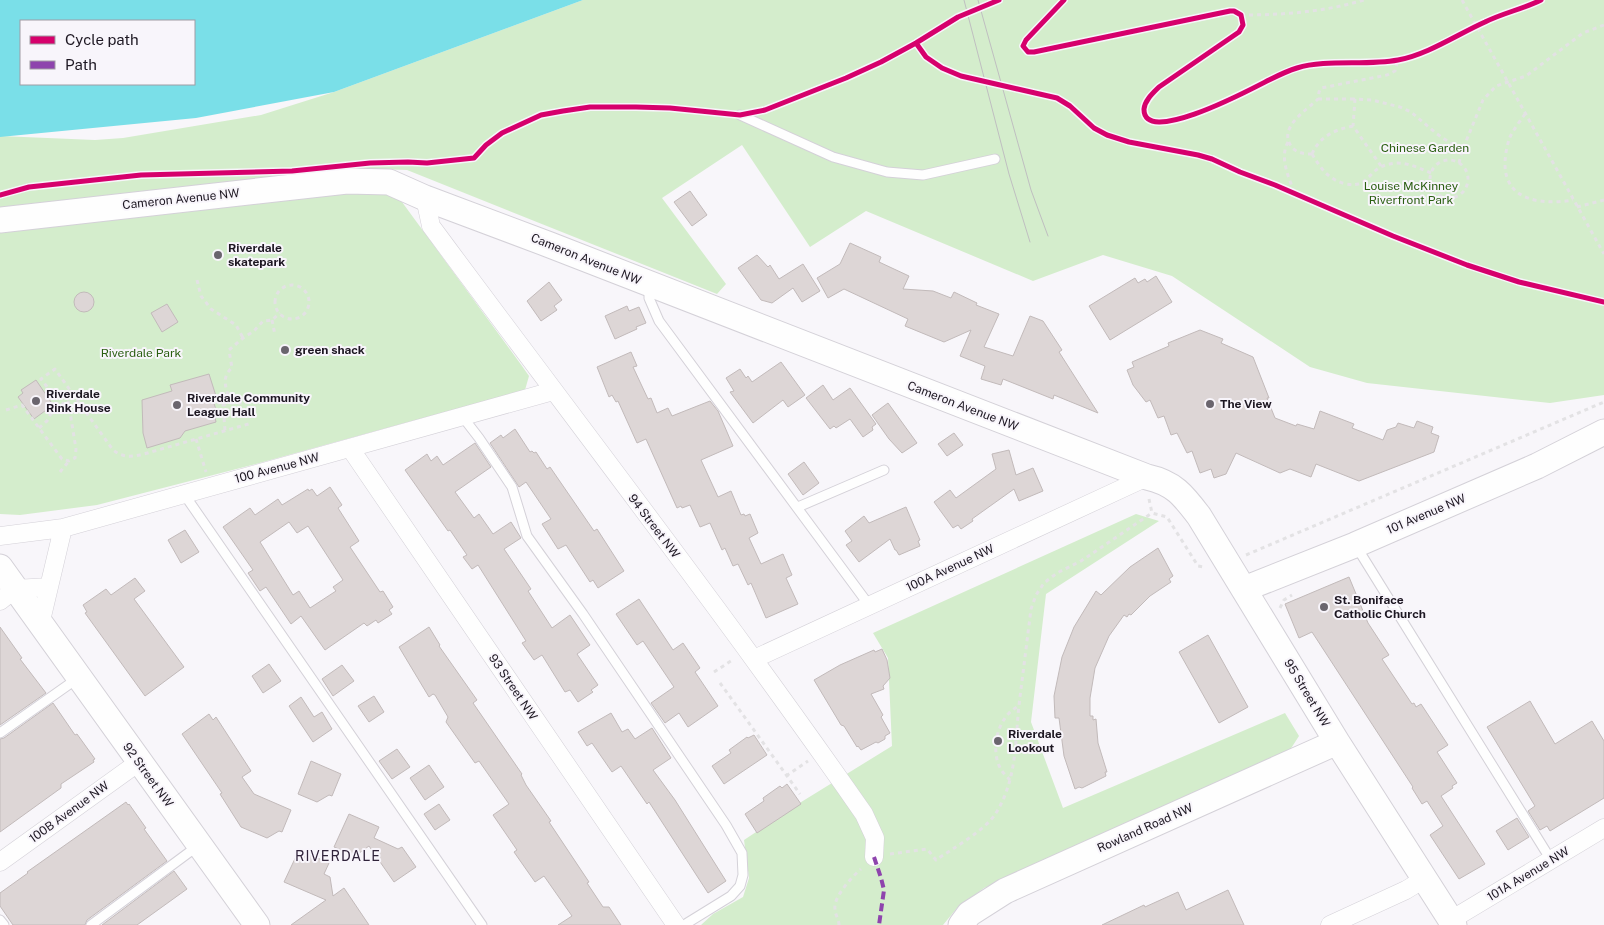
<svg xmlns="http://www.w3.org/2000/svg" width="1604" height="925" viewBox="0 0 1604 925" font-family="'Public Sans',sans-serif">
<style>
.green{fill:#d4edcc}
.water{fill:#7adfe8;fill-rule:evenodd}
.building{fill:#ddd6d6;stroke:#c2baba;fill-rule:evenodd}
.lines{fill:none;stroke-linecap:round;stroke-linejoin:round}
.lane-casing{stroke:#d4d1d8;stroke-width:11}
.street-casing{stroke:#d4d1d8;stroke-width:19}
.secondary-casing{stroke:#d4d1d8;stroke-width:27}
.path{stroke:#e3e2e4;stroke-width:3;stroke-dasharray:4 4;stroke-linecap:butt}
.lane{stroke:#fefefe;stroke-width:9}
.street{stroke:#fefefe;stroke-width:18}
.secondary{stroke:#fefefe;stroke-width:25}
.tram{stroke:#bfbec0;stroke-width:1}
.quiet{stroke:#8e44ad;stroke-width:4;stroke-dasharray:8 4;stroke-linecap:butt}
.cycleway-casing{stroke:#f8f5fb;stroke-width:8}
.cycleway{stroke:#d6006c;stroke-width:5}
.poi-dot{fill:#6a656e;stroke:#f8f5fb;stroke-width:2}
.labels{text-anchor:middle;stroke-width:4;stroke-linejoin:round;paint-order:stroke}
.park-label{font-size:12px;fill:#2b5f12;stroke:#f8f5fb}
.street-label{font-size:12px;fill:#1d1722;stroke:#f8f5fb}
.poi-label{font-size:12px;font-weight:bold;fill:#1d1722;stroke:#f8f5fb;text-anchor:start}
.neighbourhood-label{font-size:14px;letter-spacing:1px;fill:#30233a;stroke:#f8f5fb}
</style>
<rect width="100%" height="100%" fill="#f8f6fa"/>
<path class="green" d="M583 0H1604V395L1550 403 1367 383 1310 367 1172 276 1103 255 1033 281 866 211 810 247 742 145 662 198 726 284 717 294 407 170 376 169 0 209V136L95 140 123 138 261 115 334 92Z
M385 192 402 202 522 366 529 376 525 390 252 465 97 505 20 515 0 514V232L352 193Z
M1136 514 1159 521 1046 594 1031 722 1063 808 1285 713 1299 736 1288 753 984 888 957 908 943 925H701L713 914 743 897 749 878 744 840 798 804 892 746 888 658 873 633Z"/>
<path class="water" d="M0 0H583L334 92 196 118 0 137ZM21 21H194V84H21Z"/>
<path class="building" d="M690 191 707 215 692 226 674 202Z
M850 243 881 257 879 262 909 276 903 289 933 291 951 298 954 292 977 303 976 305 999 314 984 347 1013 356 1030 316 1043 321 1062 350 1059 352 1098 413 1054 395 1053 399 1003 379 1001 385 981 379 985 366 960 356 971 330 944 342 905 326 908 319 844 289 828 298 817 278 840 264Z
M757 255 768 267 770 265 779 279 803 264 820 291 802 302 793 288 772 303 761 300 738 268Z
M1156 276 1172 302 1110 340 1089 306 1135 278 1138 283 1145 279 1147 282Z
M549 282 562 300 554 306 557 310 541 321 527 301Z
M74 302a10 10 0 1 1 20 0a10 10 0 1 1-20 0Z
M167 304 178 322 162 332 151 313Z
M627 306 629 311 639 307 646 323 636 327 637 329 615 339 605 316Z
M1200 330 1223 339 1221 343 1253 357 1269 398H1267L1275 418 1296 426 1297 424 1314 429 1320 411 1354 424 1352 428 1383 440 1387 430 1396 427 1398 423 1414 428 1417 421 1433 427 1431 433 1439 436 1434 452 1359 481 1316 464 1311 477 1290 469 1280 473 1236 453 1226 474 1214 478 1211 469 1200 473 1192 451 1187 453 1177 433 1171 435 1164 416 1158 418 1150 400 1146 402 1133 385 1127 370 1134 367 1132 362 1169 346 1168 343Z
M631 352 637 366 633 367 648 399 651 398 657 413 668 408 672 416 710 401 718 411 733 446 701 460 718 497 731 491 741 515 744 514 745 516 750 514 758 533 749 538 761 564 783 554 792 575 786 578 798 604 766 618 751 583 748 585 738 564 733 566 725 548 722 550 710 523 700 527 690 505 682 508 681 506 677 508 646 439 637 443 618 401 616 402 612 395 609 397 597 367Z
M781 362 805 395 788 407 783 400 753 423 730 392 734 391 726 378 740 369 746 378 748 376 752 382Z
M209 374 216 396 212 397 218 416 215 417 216 422 185 431 180 438 147 448 143 433 142 400 172 391 170 385Z
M36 380 53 405 34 419 18 397 23 393 21 390Z
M823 385 833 400 850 388 876 424 872 427 873 430 863 437 850 419 836 428 834 426 830 429 806 398Z
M888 403 917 443 902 453 889 439 872 415Z
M515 429 530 452 532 451 534 453 536 452 547 469 550 467 594 531 597 529 624 571 598 588 593 580 590 582 566 545 558 549 542 524 551 519 526 482 519 487 490 443 501 435 503 438Z
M954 433 963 445 947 456 938 444Z
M475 443 491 467 455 492 474 518 479 514 493 534 511 522 521 538 504 549 531 589 528 591 552 628 570 615 590 645 577 654 598 685 591 690 593 692 578 702 570 690 565 692 542 655 534 660 522 643 526 641 478 565 472 569 463 557 467 555 450 530 448 531 405 470 427 454 431 461 437 456 443 465Z
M1009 450 1016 475 1033 468 1043 491 1019 501 1014 489 972 519 973 521 961 529 958 525 953 528 934 502 950 490 956 498 996 469 992 454Z
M804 462 819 483 803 495 788 474Z
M330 487 342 505 338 508 359 541 350 547 380 592 383 591 393 607 389 610 392 614 378 623 376 620 367 626 364 623 325 650 301 616 291 624 266 587 260 591 248 573 253 570 223 527 250 508 255 515 278 499 282 505 308 489 309 491 312 489 317 496ZM289 522 297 533 308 526 343 580 333 587 336 591 310 608 299 591 293 595 260 542Z
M906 507 920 540 918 541 920 546 899 555 896 550H895L890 539 859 562 846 545 852 541 845 531 864 516 869 523Z
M185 530 199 552 181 563 168 540Z
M1158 548 1173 576 1169 579 1171 582 1150 596 1131 615 1129 614 1127 617 1124 615 1109 636 1095 668 1090 698V716H1093V720L1096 719 1098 743 1107 772H1105L1106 776 1082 788 1079 787 1075 789 1064 756 1059 718H1055L1054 696 1062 657 1074 627 1096 591 1101 595 1130 567Z
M1349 577 1368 623 1389 655 1382 659 1412 704 1414 703 1416 707 1421 704 1448 745 1437 752 1457 783 1452 786 1453 788 1441 796 1485 864 1459 879 1430 835 1443 826 1427 801 1422 804 1412 788 1413 787 1312 632 1299 638 1285 604Z
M135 578 145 591 134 599 184 667 145 696 85 613 87 612 83 605 106 589 111 595Z
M639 599 673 650 683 643 700 668 695 672 718 706 688 727 679 713 665 723 651 703 674 687 643 641 637 645 616 614Z
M0 627 22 658 20 659 46 693 0 725Z
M429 627 440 645 439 646 477 700 473 703 522 774 521 775 526 785 551 821 549 822 589 882 587 883 603 907H609L621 925H558L572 916 544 876 535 882 514 852 517 850 493 815 509 804 479 761 475 763 446 722 448 717 435 695 433 694 429 697 399 647Z
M1208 635 1248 707 1219 723 1179 652Z
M882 649 887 660 890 678 883 686 884 689 871 694 883 715 881 717 890 733 885 736V739L878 743 876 742 861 750 858 746 857 747 844 726 841 725 814 680 840 665 874 650 875 652Z
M269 664 281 681 263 693 252 676Z
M342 665 354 681 333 696 322 679Z
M374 696 384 712 369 722 358 706Z
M301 697 314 717 322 712 332 729 313 742 289 706Z
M1530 701 1555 744 1592 721 1604 741V798L1550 831 1547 826 1540 830 1528 811 1535 806 1487 727Z
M53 703 75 735 77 734 95 759 93 760 94 762 61 784V788L0 832V739L4 738Z
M611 713 622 732 628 729 635 739 652 728 671 758 653 770 675 800 726 881 708 893 649 802 647 804 621 766 612 772 592 743 587 746 578 732Z
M209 714 213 720 216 717 251 771 242 777 254 794 291 810 282 832 279 831 267 838 241 827 220 794 222 793 182 734Z
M754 735 767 755 724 784 712 766 731 753 729 750 747 737 748 738Z
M397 749 410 767 392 779 379 761Z
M311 761 341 774 332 796 329 795 317 802 298 794Z
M429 765 444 787 425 800 410 778Z
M787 784 801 804 757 833 745 814 764 801 763 798 780 786 782 788Z
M126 802 128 805 129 804 146 828 144 829 167 861 87 920 85 925H13L0 906V893L28 873 27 872Z
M439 804 450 820 435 830 424 814Z
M349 814 379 827 374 838 398 849 402 847 416 867 394 882 369 846 355 856 334 847Z
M1517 818 1529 837 1508 850 1496 831Z
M299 850 329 863 324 874 330 877 333 896 344 888 369 925H291L326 900 284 882Z
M174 871 187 889 137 925H102Z
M1228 890 1244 925H1102L1144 905 1145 907 1178 892 1186 910Z"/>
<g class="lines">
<defs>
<path id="lane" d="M740 115 833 157 887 172 923 175 995 159
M649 287V298L659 321 869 605
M462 416 479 438 512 487 527 536 583 614 726 825 742 853 743 875 740 886 731 896 684 925
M184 494 482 925
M798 507 884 470
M1356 546 1551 860
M0 733 78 678
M0 920 4 925
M91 925 199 845"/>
<path id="street" d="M425 198 431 226C576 422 725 614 864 814L875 838 874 857
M350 448 676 925
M0 536 63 528 553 391
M0 601 15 589 49 587
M40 625 63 528
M754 659 1147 477
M0 862 139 762
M1451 920 1604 828
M1330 925 1406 890 1424 879"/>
<path id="secondary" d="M0 220 347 181 389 182 425 198 550 245 1147 477C1174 483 1183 495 1199 516L1337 742 1454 925
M0 567 257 925
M1244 589 1355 545 1537 466 1604 432
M961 925 969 914 1005 891 1337 742"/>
</defs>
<use href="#lane" class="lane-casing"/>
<use href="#street" class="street-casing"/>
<use href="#secondary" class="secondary-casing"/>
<path class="path" d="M1462 0 1604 254
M1241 15C1283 15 1324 12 1364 0
M1318 99H1355
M1525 114C1520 121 1514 129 1510 137 1507 145 1505 155 1505 164 1505 202 1544 205 1573 200
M1288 142C1279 158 1289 178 1295 194
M1312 154C1304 154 1296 153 1291 146 1278 127 1307 110 1318 99L1319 92 1321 88 1387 75 1395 71 1398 60
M1312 154C1321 169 1329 180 1346 184 1352 185 1356 185 1361 183 1369 179 1374 169 1383 166 1401 159 1414 166 1431 173
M1312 154C1320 136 1334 130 1353 126
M1430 179a19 19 0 1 1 38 0a19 19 0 1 1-38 0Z
M1459 163 1462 151 1483 100 1496 86 1526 76 1583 33 1604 25
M1381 166 1353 126 1355 99 1372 100 1400 107 1411 112 1437 134 1462 151
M1577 207 1604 200
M197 280 201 296 211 309 236 325 243 338
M275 302a17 17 0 1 1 34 0a17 17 0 1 1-34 0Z
M272 320 275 335
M52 393 41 379 55 369 113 450C123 458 132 457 144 454L252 423
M209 398 223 405
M230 403C227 389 220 378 232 368L229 350 243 338 254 331 263 321 272 320 280 313
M6 410 22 405 62 459 69 461 75 458 76 449 68 400 74 396
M39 428 47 421 50 415 67 400
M225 430 223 405 230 403H246
M196 439 206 472
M60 472 69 461
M1149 499 1152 513 1167 517 1198 566 1204 567
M1246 555 1604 402
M1280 608 1284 600 1292 595
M714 672 734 659
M720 683 800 794
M786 776 808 761
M1010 780C1008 778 1005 775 1002 771 989 752 997 716 1019 706
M890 854 927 849 936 860C953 848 986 830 996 813 1017 779 1015 742 1019 705 1023 673 1027 641 1031 609L1036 595 1044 583 1057 573 1081 561 1152 513
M839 925C839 919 835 915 835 909 833 897 852 877 861 869"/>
<use href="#lane" class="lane"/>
<use href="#street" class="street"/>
<use href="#secondary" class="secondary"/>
<path class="tram" d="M964 0 1009 174 1030 242
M978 0 1031 190 1048 236"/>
<path class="quiet" d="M874 857 881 878 884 890 879 925"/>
<defs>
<path id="cycleway" d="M1064 0 1026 40 1023 46 1028 52H1034L1230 11H1234L1241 15 1243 25 1239 32 1159 87C1153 93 1145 100 1144 109 1143 148 1255 87 1269 80 1277 76 1287 71 1297 68 1326 59 1366 66 1398 60 1427 55 1458 34 1485 22 1503 13 1523 9 1541 0
M916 43 926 57 942 68 961 76 1057 98 1070 106 1094 128 1107 135 1129 142 1198 155 1212 159 1240 172 1275 185 1393 236 1467 265 1519 282 1604 302
M0 195 29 187 141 175 292 171 370 163 408 162 427 163 474 158 486 145 502 133 541 115 563 111 590 107H636L670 108 740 115 765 110 846 78 881 62 916 43 958 17 999 0"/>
</defs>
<use href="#cycleway" class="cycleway-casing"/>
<use href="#cycleway" class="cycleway"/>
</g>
<g class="poi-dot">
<circle cx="218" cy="255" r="5"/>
<circle cx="285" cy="350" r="5"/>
<circle cx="36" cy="401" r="5"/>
<circle cx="1210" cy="404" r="5"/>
<circle cx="177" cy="405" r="5"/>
<circle cx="1324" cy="607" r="5"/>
<circle cx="998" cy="741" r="5"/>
</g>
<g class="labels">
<g class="park-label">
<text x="1425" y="152">Chinese Garden</text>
<text x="1411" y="190">Louise McKinney<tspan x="1411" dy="14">Riverfront Park</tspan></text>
<text x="141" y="357">Riverdale Park</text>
</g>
<g class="street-label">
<text transform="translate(181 199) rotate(-6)" y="4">Cameron Avenue NW</text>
<text transform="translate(586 259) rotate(22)" y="4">Cameron Avenue NW</text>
<text transform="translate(963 406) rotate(21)" y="4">Cameron Avenue NW</text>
<text transform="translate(277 468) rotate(-15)" y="4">100 Avenue NW</text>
<text transform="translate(1426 514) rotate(-23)" y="4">101 Avenue NW</text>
<text transform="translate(654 526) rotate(53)" y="4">94 Street NW</text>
<text transform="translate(950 568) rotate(-25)" y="4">100A Avenue NW</text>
<text transform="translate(513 687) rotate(56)" y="4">93 Street NW</text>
<text transform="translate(1307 693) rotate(59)" y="4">95 Street NW</text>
<text transform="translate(148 775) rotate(54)" y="4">92 Street NW</text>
<text transform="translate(69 812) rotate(-36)" y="4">100B Avenue NW</text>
<text transform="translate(1145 828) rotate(-24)" y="4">Rowland Road NW</text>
<text transform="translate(1528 874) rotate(-31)" y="4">101A Avenue NW</text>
</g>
<g class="poi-label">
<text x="228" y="252">Riverdale<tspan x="228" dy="14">skatepark</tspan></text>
<text x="295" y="354">green shack</text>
<text x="46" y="398">Riverdale<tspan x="46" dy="14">Rink House</tspan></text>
<text x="187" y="402">Riverdale Community<tspan x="187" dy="14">League Hall</tspan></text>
<text x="1220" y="408">The View</text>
<text x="1334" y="604">St. Boniface<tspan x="1334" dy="14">Catholic Church</tspan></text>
<text x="1008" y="738">Riverdale<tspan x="1008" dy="14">Lookout</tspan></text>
</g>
<g class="neighbourhood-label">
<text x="338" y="861">RIVERDALE</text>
</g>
</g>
<rect x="20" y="20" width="175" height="65" fill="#f8f5fb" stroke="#a09ca4"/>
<rect x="30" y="36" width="25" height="8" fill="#d6006c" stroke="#a09ca4"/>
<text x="65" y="45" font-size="15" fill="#1d1722">Cycle path</text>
<rect x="30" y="61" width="25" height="8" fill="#8e44ad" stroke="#a09ca4"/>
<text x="65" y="70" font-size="15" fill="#1d1722">Path</text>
</svg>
